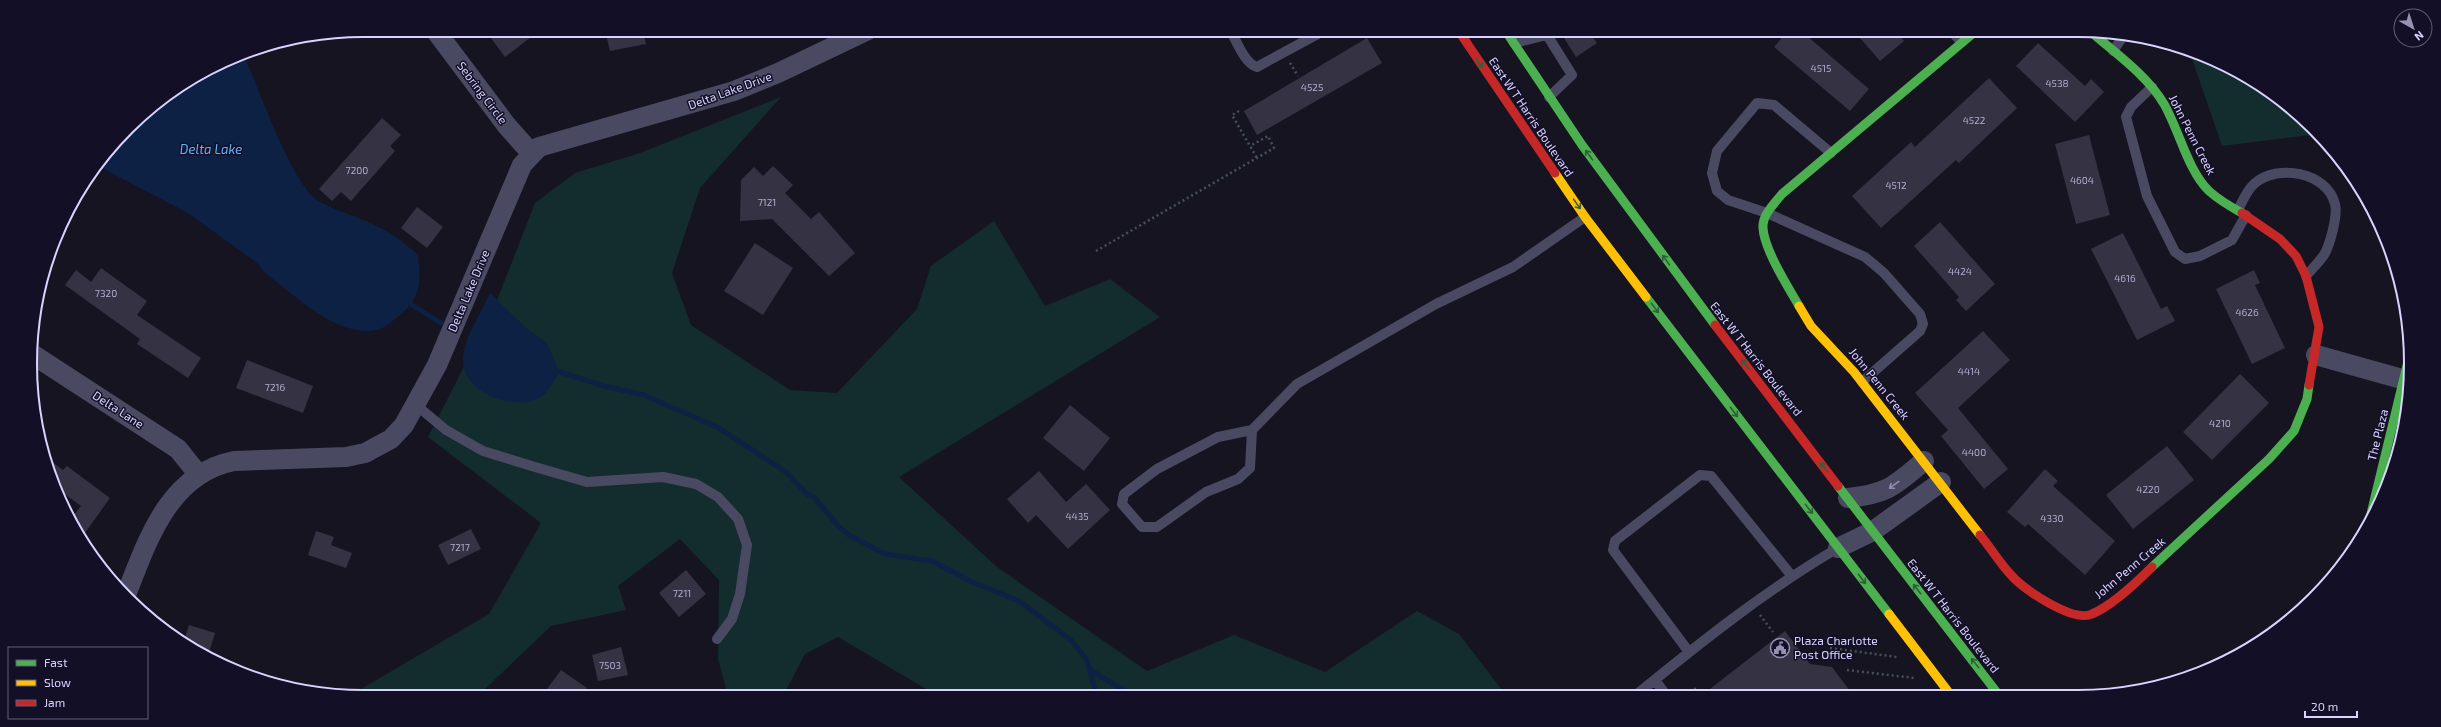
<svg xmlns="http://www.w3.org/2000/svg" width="2441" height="727" viewBox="0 0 2441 727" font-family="'Exo 2',sans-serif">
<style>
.green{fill:#132c2d}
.water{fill:#0d2144}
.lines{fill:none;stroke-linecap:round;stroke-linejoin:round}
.stream{stroke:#0d2144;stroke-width:5}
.building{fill:#343243}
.path{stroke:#44505f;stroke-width:2.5;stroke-dasharray:2 3;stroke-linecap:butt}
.lane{stroke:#4a4962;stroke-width:10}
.street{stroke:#4a4962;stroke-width:20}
.fast{stroke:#4caf50;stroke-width:9}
.slow{stroke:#ffc107;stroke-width:9}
.jam{stroke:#c62828;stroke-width:9}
.oneway{stroke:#305f3b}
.oneway2{stroke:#928eb0}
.labels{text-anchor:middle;stroke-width:3;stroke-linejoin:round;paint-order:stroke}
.number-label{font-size:10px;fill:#b0acd0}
.street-label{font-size:12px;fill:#d9d4ff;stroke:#130f26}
.poi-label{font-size:12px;fill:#d9d4ff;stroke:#130f26;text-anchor:start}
.water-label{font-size:13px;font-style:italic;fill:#62b6ff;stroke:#130f26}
.rim{fill:none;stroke:#d9d4ff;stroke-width:2}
</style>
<rect width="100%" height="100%" fill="#161421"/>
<path class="green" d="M2189 50C2231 63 2291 100 2319 134L2222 146Z
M781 97 700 188 672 273 691 325 790 390 837 393 917 309 931 266 994 221 1045 306 1110 279 1160 317 899 477 997 567 1147 671 1234 635 1325 672 1417 611 1459 634 1506 695 938 696 838 637 805 654 783 696H728L718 659 719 580 680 539 618 586 626 610 551 626 485 689 484 697 349 696 489 614 541 523 428 437 494 308 535 203 575 173 640 153Z"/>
<path class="water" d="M243 53C257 84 292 184 317 200 334 210 355 216 373 224 390 232 405 243 418 255 421 281 421 298 400 315 393 321 385 328 376 330 337 338 295 295 265 273L257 263 188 213 96 165 143 113 236 55Z
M490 293 526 328 547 343 559 372C554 381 549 392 539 398 514 412 460 391 463 358 465 336 481 313 490 293Z"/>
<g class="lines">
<path class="stream" d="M410 301 412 305 441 323
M554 370 604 386 644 395 719 428 786 472 808 495 814 497 839 527 849 535 885 554 932 561 970 581 1019 601 1071 640 1087 660 1097 696
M1092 671 1133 696"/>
</g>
<path class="building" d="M485 30H540L505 57Z
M605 30H643L646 44 610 51Z
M1559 30H1588L1597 43 1576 57Z
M1788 30H1800L1869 89 1850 111 1774 47Z
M1853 30H1895L1904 41 1880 61Z
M1367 38 1382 63 1257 135 1244 111Z
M2038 43 2085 86 2091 79 2104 92 2075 122 2016 66Z
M1989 78 2017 108 1959 163 1956 160 1881 228 1852 196 1911 142 1915 147Z
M382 118 401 135 390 146 395 151 351 201 341 192 332 201 319 189Z
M2089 135 2110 215 2076 224 2055 144Z
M773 166 793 185 785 193 811 219 819 212 855 253 829 276 772 219 740 221 741 180 754 167 763 176Z
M417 207 443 227 427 248 401 228Z
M1940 222 1995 284 1966 311 1956 300 1959 297 1914 246Z
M2123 233 2161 309 2167 306 2175 321 2137 340 2091 249Z
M755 243 793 268 763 315 724 291Z
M101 268 147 301 137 315 201 358 188 378 137 344 140 339 65 285 76 270 91 282Z
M2254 270 2260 283 2255 285 2285 348 2252 364 2216 289Z
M1983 331 2010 360 1958 408 2008 469 1984 489 1941 436 1948 430 1915 393Z
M247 360 313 386 303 413 236 388Z
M2240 374 2269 403 2212 460 2183 432Z
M1070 405 1110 438 1084 471 1043 438Z
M2167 446 2194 480 2133 529 2106 495Z
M43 455 63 470 67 466 110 498 85 533 70 520 81 506 55 487Z
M2045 469 2058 481 2053 486 2115 541 2085 575 2028 524 2025 527 2007 512Z
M1039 471 1066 502 1086 484 1110 510 1068 549 1036 515 1028 523 1007 499Z
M471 529 481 549 448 565 438 545Z
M316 531 334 537 331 545 352 553 346 568 308 555Z
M686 570 706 594 679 617 659 593Z
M189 625 215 633 208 656 197 652 183 643Z
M1785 631 1810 664 1832 667 1853 695H1702Z
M621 647 628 675 598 681 592 655Z
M561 670 587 688 580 697H556L547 689Z"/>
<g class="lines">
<path class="path" d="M1290 63 1298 76
M1239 111 1232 115 1257 158
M1096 251 1274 148 1268 136 1250 146
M1760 615 1773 632
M1830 648 1897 657
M1847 670 1914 678
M1686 695 1698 687"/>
<path class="lane" d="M1230 30C1237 41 1244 63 1257 67L1325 30
M1951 30 1961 42
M1514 43 1547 35 1572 75 1549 97
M2113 51 2124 35
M2152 87 2131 107 2126 117 2147 196 2175 252 2185 259 2200 256 2232 240 2246 215
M1831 153 1774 105 1757 103 1717 151 1712 173 1717 191 1728 200 1767 213 1865 257 1884 273 1920 314 1923 324 1920 331 1862 382
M2238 210C2242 202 2247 190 2254 184 2277 163 2327 172 2335 204 2338 215 2330 245 2324 255 2319 262 2312 269 2306 276
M416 405 446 430 483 451 535 467 587 482 663 477 696 484 718 497 738 519 747 545 740 594 732 619 717 639
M1252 430 1218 437 1157 469 1124 494 1122 504 1142 527H1157L1206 492 1238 479 1250 468 1252 430 1297 384 1436 304 1513 267 1585 217
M1689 652 1613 550 1615 541 1700 475 1711 476 1791 575
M1655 680 1666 695
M1636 695C1701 642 1766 590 1838 548"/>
<path class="street" d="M435 30 507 126 532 154
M32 354 178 449 198 474
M2316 355 2409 381
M1848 498C1888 494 1894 486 1924 461
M1838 548 1873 531 1941 482
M126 595C148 539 169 474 234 461L346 457 365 453 391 439 404 425 437 365 522 165 539 147 734 91 778 73 868 30"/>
<path class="fast" d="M1505 30 1582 145 1715 325
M2090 31C2115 53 2147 75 2164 104 2179 130 2188 171 2209 191 2219 200 2231 207 2242 213
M1646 297 1889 614
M1799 306C1788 287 1764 249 1763 228 1762 215 1774 204 1782 194L1977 30
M1838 486 1998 694
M2369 522 2410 353
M2152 567 2269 459 2294 431 2307 399 2309 385"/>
<path class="slow" d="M1555 173 1585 217 1646 297
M1799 306 1811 326 1854 372 1980 535
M1889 614 1950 694"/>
<path class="jam" d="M1458 30 1555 173
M2242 213 2280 239 2296 256 2306 276 2319 327 2309 385
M1715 325 1838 486
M1980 535C1991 548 2000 564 2012 576 2024 590 2074 623 2092 614 2111 606 2137 582 2152 567"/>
</g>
<defs><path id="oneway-shaft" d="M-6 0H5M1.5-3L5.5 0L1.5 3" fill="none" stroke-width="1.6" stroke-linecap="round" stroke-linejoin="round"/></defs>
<g class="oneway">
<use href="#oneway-shaft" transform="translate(1479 63) rotate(56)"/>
<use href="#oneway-shaft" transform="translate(1589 155) rotate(-126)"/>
<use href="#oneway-shaft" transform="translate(1577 204) rotate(55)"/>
<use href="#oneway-shaft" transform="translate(1666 260) rotate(-126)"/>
<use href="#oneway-shaft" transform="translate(1655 308) rotate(53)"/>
<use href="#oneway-shaft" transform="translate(1745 364) rotate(-128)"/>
<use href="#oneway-shaft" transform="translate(1734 412) rotate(53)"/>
<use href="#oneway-shaft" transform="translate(1824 467) rotate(-128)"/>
<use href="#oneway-shaft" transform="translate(1809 509) rotate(52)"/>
<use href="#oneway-shaft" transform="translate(1862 579) rotate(53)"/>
<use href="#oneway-shaft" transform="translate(1917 589) rotate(-128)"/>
<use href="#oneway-shaft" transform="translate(1975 663) rotate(-128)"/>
</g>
<use class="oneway2" href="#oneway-shaft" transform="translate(1894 485) rotate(144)"/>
<defs>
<symbol id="civic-ring" viewBox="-11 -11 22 22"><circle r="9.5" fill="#130f26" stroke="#9591b1" stroke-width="1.5"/><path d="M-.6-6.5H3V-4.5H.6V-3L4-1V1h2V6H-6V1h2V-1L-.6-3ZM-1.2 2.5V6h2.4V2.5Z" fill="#9591b1"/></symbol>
</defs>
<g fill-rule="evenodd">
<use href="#civic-ring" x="1769" y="637" width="22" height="22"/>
</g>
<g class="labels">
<g class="number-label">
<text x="1821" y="72">4515</text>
<text x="2057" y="87">4538</text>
<text x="1312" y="91">4525</text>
<text x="1974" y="124">4522</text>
<text x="357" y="174">7200</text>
<text x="2082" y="184">4604</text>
<text x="1896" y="189">4512</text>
<text x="767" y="206">7121</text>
<text x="1960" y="275">4424</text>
<text x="2125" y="282">4616</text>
<text x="106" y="297">7320</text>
<text x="2247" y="316">4626</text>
<text x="1969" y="375">4414</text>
<text x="275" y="391">7216</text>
<text x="2220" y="427">4210</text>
<text x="1974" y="456">4400</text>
<text x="2148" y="493">4220</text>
<text x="1077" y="520">4435</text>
<text x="2052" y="522">4330</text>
<text x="460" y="551">7217</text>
<text x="682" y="597">7211</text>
<text x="610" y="669">7503</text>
</g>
<g class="street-label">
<text transform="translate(730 91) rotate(-20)" y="4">Delta Lake Drive</text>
<text transform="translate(482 93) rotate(53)" y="4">Sebring Circle</text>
<text transform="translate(1531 117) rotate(56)" y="4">East W T Harris Boulevard</text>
<text transform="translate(2192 135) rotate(63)" y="4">John Penn Creek</text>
<text transform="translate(469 291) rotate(-67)" y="4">Delta Lake Drive</text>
<text transform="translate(1756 359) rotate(52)" y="4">East W T Harris Boulevard</text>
<text transform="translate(1879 384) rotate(51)" y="4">John Penn Creek</text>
<text transform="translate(118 410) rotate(33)" y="4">Delta Lane</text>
<text transform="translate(2378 435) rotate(-76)" y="4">The Plaza</text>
<text transform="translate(2130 568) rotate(-40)" y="4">John Penn Creek</text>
<text transform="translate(1953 616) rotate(52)" y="4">East W T Harris Boulevard</text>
</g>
<g class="poi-label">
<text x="1794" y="645">Plaza Charlotte<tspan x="1794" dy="14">Post Office</tspan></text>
</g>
<g class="water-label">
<text x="211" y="154">Delta Lake</text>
</g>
</g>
<path d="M0 0H2441V727H0ZM363 37H2078A326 326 0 0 1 2404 363V364A326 326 0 0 1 2078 690H363A326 326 0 0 1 37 364V363A326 326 0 0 1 363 37Z" fill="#130f26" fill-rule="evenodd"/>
<path class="rim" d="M363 37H2078A326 326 0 0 1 2404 363V364A326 326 0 0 1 2078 690H363A326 326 0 0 1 37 364V363A326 326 0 0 1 363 37Z"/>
<rect x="8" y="647" width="140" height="72" fill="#130f26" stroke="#625e7d"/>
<rect x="16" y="660" width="20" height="6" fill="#4caf50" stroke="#625e7d"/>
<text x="44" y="667" font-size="12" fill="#d9d4ff">Fast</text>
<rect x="16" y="680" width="20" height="6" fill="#ffc107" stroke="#625e7d"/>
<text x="44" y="687" font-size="12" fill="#d9d4ff">Slow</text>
<rect x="16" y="700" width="20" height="6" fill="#c62828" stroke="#625e7d"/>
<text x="44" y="707" font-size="12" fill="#d9d4ff">Jam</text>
<g transform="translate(2413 28) rotate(141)"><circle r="19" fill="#130f26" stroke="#625e7d"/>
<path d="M0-3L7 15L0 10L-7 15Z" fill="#9591b1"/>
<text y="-6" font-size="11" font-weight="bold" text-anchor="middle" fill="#d9d4ff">N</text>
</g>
<path d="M2305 711v6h52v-6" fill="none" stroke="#d9d4ff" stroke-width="2"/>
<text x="2311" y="711" font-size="12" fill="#d9d4ff" stroke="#130f26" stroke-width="3" paint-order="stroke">20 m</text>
</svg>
